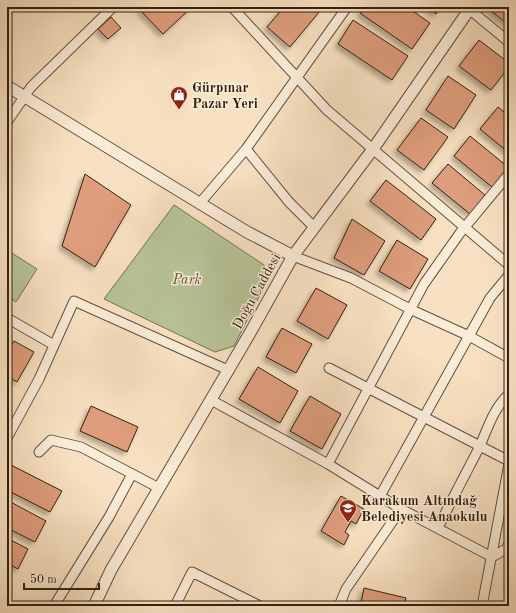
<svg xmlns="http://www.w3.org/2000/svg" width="516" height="613" viewBox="0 0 516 613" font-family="'Old Standard TT',serif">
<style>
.green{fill:#b7c498;stroke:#757254}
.building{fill:#de9d7b;stroke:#332010;filter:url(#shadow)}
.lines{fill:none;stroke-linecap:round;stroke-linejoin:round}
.minor-casing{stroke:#64503c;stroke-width:11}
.tertiary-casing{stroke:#64503c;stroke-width:13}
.minor{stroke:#faecd7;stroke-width:9}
.tertiary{stroke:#faecd7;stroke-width:11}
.labels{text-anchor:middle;stroke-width:3;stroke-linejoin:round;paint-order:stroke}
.poi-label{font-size:14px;font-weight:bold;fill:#332010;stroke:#faecd7;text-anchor:start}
.park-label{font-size:14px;font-style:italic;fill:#5b5139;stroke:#faecd7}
.street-label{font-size:14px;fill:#332010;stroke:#faecd7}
</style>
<defs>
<filter id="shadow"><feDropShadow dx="-3.5" dy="3.5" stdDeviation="2" flood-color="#0004"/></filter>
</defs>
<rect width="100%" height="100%" fill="#f8e1c2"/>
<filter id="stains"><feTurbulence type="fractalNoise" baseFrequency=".005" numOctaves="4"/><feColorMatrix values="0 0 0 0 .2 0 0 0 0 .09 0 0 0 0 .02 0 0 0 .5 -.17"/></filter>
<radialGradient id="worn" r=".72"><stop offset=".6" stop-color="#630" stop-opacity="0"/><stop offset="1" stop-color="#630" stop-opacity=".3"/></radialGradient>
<path class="green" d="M174 205 264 265 267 281 234 346 215 352 104 299Z
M7 250 37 269 16 302 7 296Z"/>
<path class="building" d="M144 7H192L163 34 140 10Z
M284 7H314L320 11 290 47 267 27Z
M364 7H407L430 23 412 49 360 13Z
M426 7H440L436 14Z
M494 7H509V25L491 11Z
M111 17 121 28 108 39 98 29Z
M353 20 408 56 392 80 338 44Z
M479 40 509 63V67L491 90 459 66Z
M448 76 476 95 454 129 426 110Z
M498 107 509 116V153L480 129Z
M421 118 448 137 424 170 397 150Z
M470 136 508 167 492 187 454 156Z
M448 164 485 195 470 214 432 183Z
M85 174 131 205 95 267 62 246Z
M386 180 436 219 421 240 370 201Z
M352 219 385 241 364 275 334 258Z
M397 240 428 259 410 289 379 271Z
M316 288 347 305 328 339 297 321Z
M282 328 312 344 296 373 266 357Z
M14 341 34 352 17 382 7 376V353Z
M258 367 298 391 280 423 239 399Z
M310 396 341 414 322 449 290 431Z
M91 406 138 427 127 452 80 431Z
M11 465 62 491 50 512 7 490V473Z
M341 496 364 509 356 524 351 521 345 532 349 535 344 545 321 531Z
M7 500 46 521 35 542 7 528Z
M7 538 28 549 18 569 7 563Z
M364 588 406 598 404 606H364L365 604 361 603Z"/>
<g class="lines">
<defs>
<path id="minor" d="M232 7 327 110 509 265
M469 9 509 42
M7 122 31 87 113 7
M246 149 289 202 314 227
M200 203 246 149 347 7
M293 256 351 278 412 310 469 336 509 358
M7 318 54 345
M329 368 509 461
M211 400 328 464 401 509 492 557
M7 438 39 379 74 301 228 370
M39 452 51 440 81 447 159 488
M328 464 424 284 460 233 509 174
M380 496 490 298 509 275
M438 528C451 501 465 475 479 448 488 428 493 409 509 394
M492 557 506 549 509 544
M54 606 109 517 132 474
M175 606 192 572 260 606
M339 606 346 589 401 509
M482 606 509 464"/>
<path id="tertiary" d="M7 86 247 232 293 256
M94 606 111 570 250 333 293 256 373 149 471 7"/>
</defs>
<use href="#minor" class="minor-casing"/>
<use href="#tertiary" class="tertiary-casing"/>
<use href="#minor" class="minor"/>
<use href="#tertiary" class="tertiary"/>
</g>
<defs>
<symbol id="shop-pin" viewBox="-11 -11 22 30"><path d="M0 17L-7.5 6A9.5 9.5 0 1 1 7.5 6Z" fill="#8f2418" stroke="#faecd7"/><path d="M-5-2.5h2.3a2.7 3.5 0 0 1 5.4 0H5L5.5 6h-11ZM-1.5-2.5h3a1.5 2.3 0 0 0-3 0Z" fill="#fff"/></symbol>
<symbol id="school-pin" viewBox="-11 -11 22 30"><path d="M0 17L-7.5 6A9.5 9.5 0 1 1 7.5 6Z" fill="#8f2418" stroke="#faecd7"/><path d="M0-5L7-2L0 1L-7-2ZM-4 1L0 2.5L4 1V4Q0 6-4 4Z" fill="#fff"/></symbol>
</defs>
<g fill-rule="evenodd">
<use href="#shop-pin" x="169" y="85" width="20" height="27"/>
<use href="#school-pin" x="338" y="498" width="20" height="27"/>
</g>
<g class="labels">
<g class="poi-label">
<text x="192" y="92">Gürpınar<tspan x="192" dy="16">Pazar Yeri</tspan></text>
<text x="361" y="505">Karakum Altındağ<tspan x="361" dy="16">Belediyesi Anaokulu</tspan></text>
</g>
<g class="park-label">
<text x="187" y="284">Park</text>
</g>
<g class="street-label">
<text transform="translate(256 291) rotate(-61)" y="5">Doğu Caddesi</text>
</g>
</g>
<rect width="516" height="613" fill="none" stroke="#f8e1c2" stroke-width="24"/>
<rect x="8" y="8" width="500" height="597" fill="none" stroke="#332010" stroke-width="2"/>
<rect x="12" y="12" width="492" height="589" fill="none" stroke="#332010"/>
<path d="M24 583v6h75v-6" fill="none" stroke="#332010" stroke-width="2"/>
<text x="30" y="583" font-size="12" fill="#332010" stroke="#faecd7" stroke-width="3" paint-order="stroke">50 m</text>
<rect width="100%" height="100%" filter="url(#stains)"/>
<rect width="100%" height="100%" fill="url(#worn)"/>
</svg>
